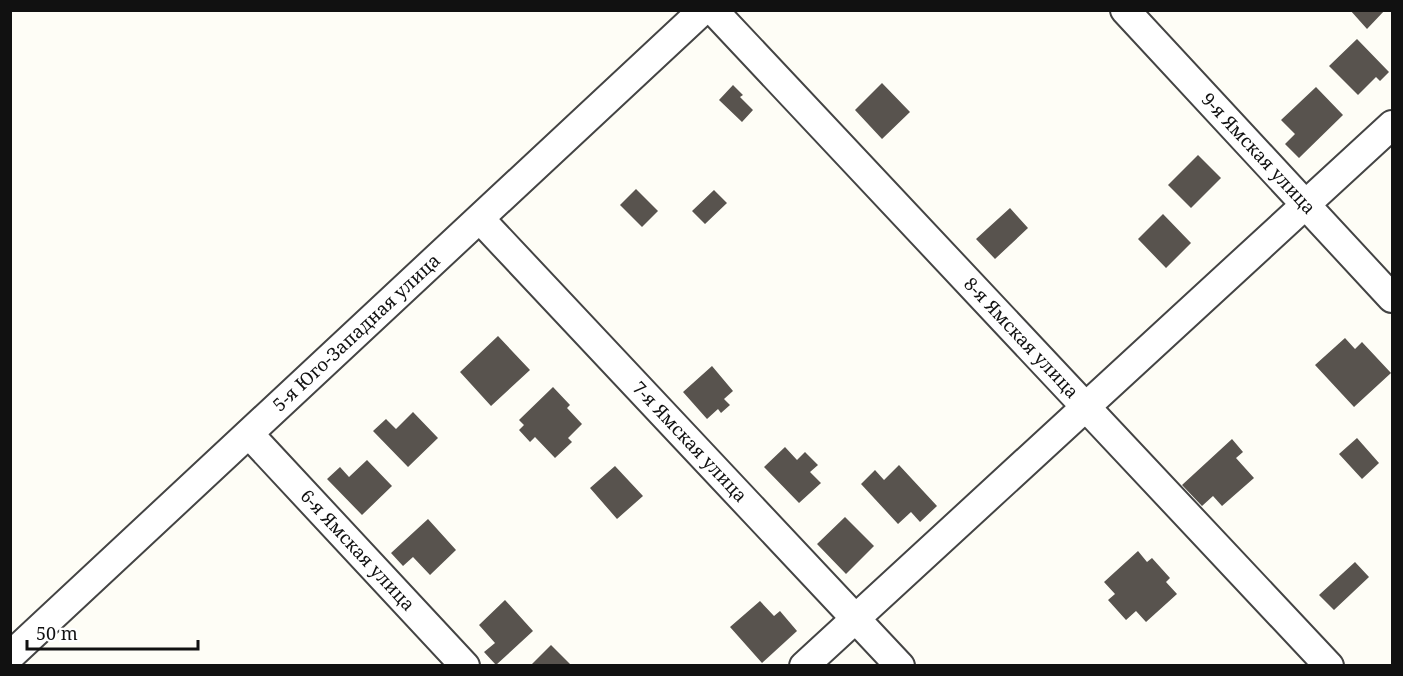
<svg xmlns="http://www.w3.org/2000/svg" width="1403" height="676" viewBox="0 0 1403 676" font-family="'Noto Serif',serif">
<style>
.building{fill:#58534e}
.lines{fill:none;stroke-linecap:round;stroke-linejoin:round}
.minor-casing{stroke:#444;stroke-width:32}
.minor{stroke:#fff;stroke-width:28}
.labels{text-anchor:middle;stroke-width:6;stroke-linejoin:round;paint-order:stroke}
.street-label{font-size:18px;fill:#111;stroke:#fff}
</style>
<rect width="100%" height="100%" fill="#fefdf6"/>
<path class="building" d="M1350 10H1385L1367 29Z
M1357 39 1389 72 1380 81 1376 77 1358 95 1329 66Z
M882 83 910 112 882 139 855 110Z
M733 85 743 95 740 97 753 110 742 122 719 100Z
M1316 87 1343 115 1299 158 1285 144 1295 134 1281 120Z
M1198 155 1221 178 1191 208 1168 185Z
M636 189 658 211 642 227 620 205Z
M714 190 727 203 705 224 692 211Z
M1010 208 1028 228 995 259 976 239Z
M1163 214 1191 243 1166 268 1138 239Z
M498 336 530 370 491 406 460 372Z
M1345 338 1355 349 1362 342 1391 373 1354 407 1315 365Z
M712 366 733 391 724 399 730 405 721 413 718 409 707 419 683 392Z
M553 387 570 405 567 408 582 424 568 438 572 442 555 458 535 437 530 442 519 430 524 425 519 420Z
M413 412 438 438 408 467 373 431 386 419 396 429Z
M1357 438 1379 463 1362 479 1339 454Z
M1232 439 1243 452 1236 458 1254 478 1222 506 1213 496 1202 506 1182 485Z
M785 447 797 460 805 452 818 465 810 472 821 483 799 503 764 467Z
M367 460 392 486 362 515 327 479 340 467 349 477Z
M899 465 937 506 920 522 911 512 898 524 861 484 875 470 884 480Z
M615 466 643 496 617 519 590 488Z
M845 517 874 546 846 574 817 544Z
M428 519 456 550 430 575 413 557 403 566 391 553Z
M1138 551 1147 562 1152 558 1170 578 1166 582 1177 594 1146 622 1136 611 1126 620 1108 600 1115 594 1104 582Z
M1355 562 1369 577 1334 610 1319 595Z
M505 600 533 631 496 665 484 652 495 643 479 625Z
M760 601 774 616 780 611 797 631 762 663 730 627Z
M551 645 572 666H530Z"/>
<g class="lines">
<defs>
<g id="minor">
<path id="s1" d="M713 10 1329 666"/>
<path id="s2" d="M1125 10 1392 298"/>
<path id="s3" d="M480 219 900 666"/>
<path id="s4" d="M249 434 465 666"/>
<path id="s5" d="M10 656 703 10"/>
<path d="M804 666 1392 125"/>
</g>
</defs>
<use href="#minor" class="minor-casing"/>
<use href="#minor" class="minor"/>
</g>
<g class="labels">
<g class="street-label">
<text dy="6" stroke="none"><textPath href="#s2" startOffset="196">9-я Ямская улица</textPath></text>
<text dy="6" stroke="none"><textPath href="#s5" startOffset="474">5-я Юго-Западная улица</textPath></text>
<text dy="6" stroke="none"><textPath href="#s1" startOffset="450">8-я Ямская улица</textPath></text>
<text dy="6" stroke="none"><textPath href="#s3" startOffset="306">7-я Ямская улица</textPath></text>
<text dy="6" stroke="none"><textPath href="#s4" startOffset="159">6-я Ямская улица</textPath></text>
</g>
</g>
<rect width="1403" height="676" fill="none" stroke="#111111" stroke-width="24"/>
<path d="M27 640v9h171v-9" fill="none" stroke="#111111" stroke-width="3"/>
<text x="36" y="640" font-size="18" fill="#111111" stroke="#ffffff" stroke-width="4.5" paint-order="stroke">50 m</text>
</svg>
